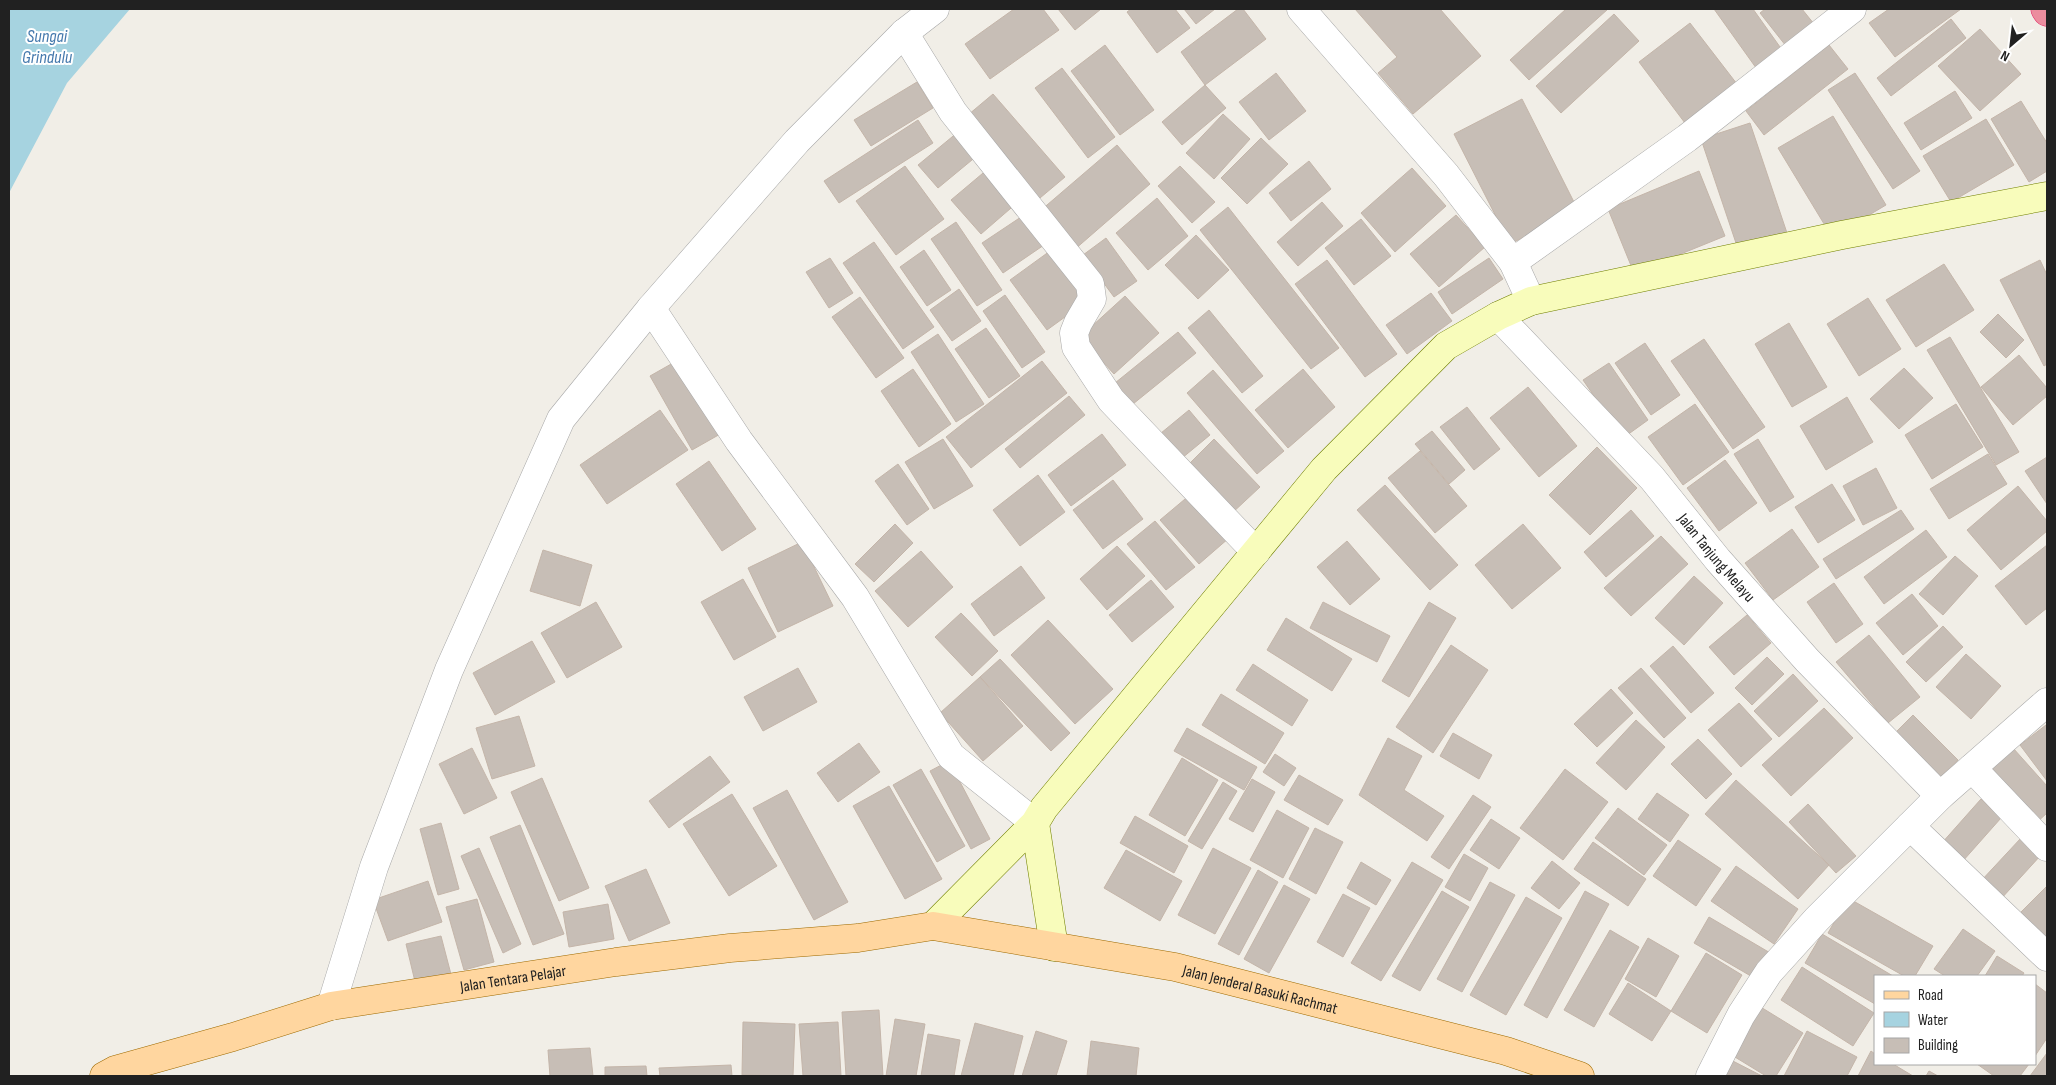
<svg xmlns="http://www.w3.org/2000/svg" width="2056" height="1085" viewBox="0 0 2056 1085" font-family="'Sofia Sans Condensed',sans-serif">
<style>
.water{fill:#a6d3e0}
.building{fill:#c7beb6;stroke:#c4b5a9}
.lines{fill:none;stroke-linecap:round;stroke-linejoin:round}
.street-casing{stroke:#a8a8a8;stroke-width:29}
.secondary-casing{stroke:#707f01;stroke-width:29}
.primary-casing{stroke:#9e6a00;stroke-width:29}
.highway-casing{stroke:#e22162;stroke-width:29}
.street{stroke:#fff;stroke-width:28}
.secondary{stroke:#f8fcbb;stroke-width:28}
.primary{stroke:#ffd69f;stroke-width:28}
.highway{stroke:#eb8d9e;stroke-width:28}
.labels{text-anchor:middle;stroke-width:4;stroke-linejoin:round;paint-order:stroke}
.street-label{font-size:16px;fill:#212121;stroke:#fff}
.water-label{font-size:18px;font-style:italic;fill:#4579ad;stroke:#fff}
</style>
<rect width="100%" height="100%" fill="#f1eee7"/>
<path class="water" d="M9 9H130L67 83 9 193Z"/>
<path class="building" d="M1014 9H1043L1059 30 990 79 965 44Z
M1058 9H1101L1075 30Z
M1131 9H1175L1190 28 1157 53 1127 12Z
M1184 9H1215L1196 24Z
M1238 9H1243L1266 39 1205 85 1181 52Z
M1355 9H1440L1481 56 1413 114 1378 73 1397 57Z
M1566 9H1608L1529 80 1510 60Z
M1714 9H1753L1785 54 1759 72Z
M1765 9H1802L1814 24 1786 46 1760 13Z
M1889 9H1961L1895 57 1869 23Z
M1614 14 1639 41 1561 113 1536 86Z
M1951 19 1966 38 1891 96 1877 78Z
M1690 23 1737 84 1685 123 1639 62Z
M1980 29 2021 74 1980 111 1938 66Z
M1105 45 1154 110 1120 135 1071 71Z
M1829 45 1848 69 1764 135 1746 111Z
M1062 68 1115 137 1088 158 1035 88Z
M1276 73 1306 111 1269 140 1239 102Z
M1855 73 1920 171 1893 189 1828 90Z
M917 82 933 108 871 146 854 120Z
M1205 85 1226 108 1182 145 1162 122Z
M1955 91 1972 118 1921 150 1904 123Z
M993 94 1065 177 1034 203 962 120Z
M1522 99 1578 210 1510 244 1454 134Z
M2021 101 2047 143V171L2029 182 1991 119Z
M1223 114 1250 139 1214 179 1186 153Z
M1833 116 1886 205 1832 237 1778 148Z
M1986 119 2014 165 1951 202 1923 156Z
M918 120 933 143 839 203 824 181Z
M1750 123 1788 236 1739 252 1701 139Z
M958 132 978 155 938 188 918 165Z
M1261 138 1288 164 1247 204 1221 178Z
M1117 145 1150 184 1074 250 1040 211Z
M1309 161 1331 189 1291 221 1269 193Z
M905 166 944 219 896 255 856 201Z
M1180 166 1215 202 1192 223 1158 186Z
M989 168 1018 202 981 234 951 200Z
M1412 168 1446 206 1395 252 1361 213Z
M1699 171 1725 236 1634 273 1608 209Z
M1157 198 1188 236 1148 270 1116 233Z
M1322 202 1343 226 1298 266 1277 242Z
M1228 207 1339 348 1311 369 1200 230Z
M1027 213 1047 243 1003 273 982 243Z
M1456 215 1485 247 1439 287 1410 254Z
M1361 219 1391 256 1354 285 1325 248Z
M956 222 1002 290 977 306 931 239Z
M1196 235 1229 270 1198 299 1165 265Z
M1106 238 1137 281 1114 297 1083 255Z
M874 242 934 327 903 349 843 263Z
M924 250 951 290 927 306 900 267Z
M1050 251 1087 301 1047 330 1010 280Z
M830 258 853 293 829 308 806 272Z
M1489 258 1503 279 1452 314 1438 292Z
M1327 260 1397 354 1365 377 1295 284Z
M2040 260 2047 275V364L2044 366 2000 280Z
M1944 264 1974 310 1916 347 1886 300Z
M959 289 981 321 952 341 930 310Z
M1431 293 1452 321 1407 354 1386 325Z
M1005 295 1045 352 1022 368 983 311Z
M1125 296 1159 333 1114 374 1080 337Z
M860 297 904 358 876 378 832 317Z
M1868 298 1901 349 1859 376 1827 324Z
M1209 310 1263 376 1242 393 1188 328Z
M1998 314 2024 340 2006 358 1980 332Z
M1789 323 1827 387 1792 407 1755 344Z
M986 328 1020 376 989 398 955 349Z
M1178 332 1196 353 1133 404 1115 383Z
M938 334 984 404 956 422 911 352Z
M1950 337 2019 452 1996 465 1927 350Z
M1704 339 1765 427 1733 449 1671 361Z
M1645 343 1680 395 1651 415 1615 363Z
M2019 355 2047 388V396L2013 425 1981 387Z
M680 359 722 433 692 450 650 376Z
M1042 361 1067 393 971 468 946 437Z
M1609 363 1648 420 1623 438 1583 380Z
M1904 368 1933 398 1899 429 1870 399Z
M913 369 951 424 919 447 881 391Z
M1303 369 1335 407 1288 448 1255 410Z
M1213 370 1284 451 1257 474 1187 393Z
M1528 387 1577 446 1539 477 1490 418Z
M1069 396 1085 415 1020 468 1005 449Z
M1847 397 1873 442 1826 470 1800 426Z
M1695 404 1729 452 1683 485 1648 437Z
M1956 404 1983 447 1932 479 1905 435Z
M1467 407 1500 449 1474 470 1440 427Z
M660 410 688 450 607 504 580 465Z
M1189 410 1210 435 1176 463 1155 438Z
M1432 431 1465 470 1449 484 1415 444Z
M1102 434 1126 465 1071 506 1048 475Z
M943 439 973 486 934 509 905 462Z
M1214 439 1260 487 1230 515 1185 468Z
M1758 439 1794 497 1770 512 1734 454Z
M1597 447 1637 488 1590 535 1549 495Z
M1420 451 1467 506 1435 533 1388 478Z
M1988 454 2007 484 1949 519 1930 489Z
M2047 457V504L2025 471Z
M1725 460 1757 503 1719 531 1687 488Z
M709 461 756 529 722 551 676 484Z
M898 464 929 509 907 525 875 481Z
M1876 468 1897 508 1863 525 1843 486Z
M1038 475 1065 512 1020 546 993 510Z
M1113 480 1143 519 1103 549 1073 510Z
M1832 484 1855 520 1818 543 1795 507Z
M1385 485 1458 565 1430 590 1357 510Z
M2018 486 2047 521V531L2001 570 1967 530Z
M1191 494 1229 538 1199 564 1160 520Z
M1631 510 1654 536 1606 577 1584 552Z
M1901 510 1914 529 1836 579 1823 559Z
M1155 521 1195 567 1166 590 1127 544Z
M895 524 913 543 874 582 855 564Z
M1523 524 1561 568 1512 609 1475 565Z
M1792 529 1819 567 1773 600 1745 563Z
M1926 530 1947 557 1884 604 1864 577Z
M1661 536 1688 564 1631 616 1604 588Z
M1347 541 1380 579 1350 605 1317 567Z
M802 542 833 606 778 632 748 568Z
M2047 545V608L2026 625 1995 586Z
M1117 546 1145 576 1107 610 1080 579Z
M543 550 592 565 580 606 530 591Z
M921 551 953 587 908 627 875 591Z
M1955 556 1978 576 1943 615 1919 594Z
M1021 566 1045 598 994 636 971 604Z
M1694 576 1723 603 1684 645 1655 618Z
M743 579 776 637 734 660 701 602Z
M1151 580 1174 607 1132 642 1109 615Z
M1834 583 1863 624 1836 643 1807 602Z
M1912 594 1938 626 1903 655 1876 623Z
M596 602 622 647 567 678 541 633Z
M1323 602 1390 636 1377 662 1310 628Z
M1429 602 1456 618 1409 697 1382 681Z
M961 613 998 651 972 676 935 637Z
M1747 615 1771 643 1734 675 1709 647Z
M1286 618 1352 659 1332 691 1267 650Z
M1048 620 1113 689 1075 724 1011 655Z
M1943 626 1963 647 1926 682 1906 662Z
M1869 635 1920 697 1888 723 1836 662Z
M532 641 555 682 495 715 473 673Z
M1451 645 1488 670 1433 753 1396 727Z
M1673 646 1714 693 1691 713 1650 666Z
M1966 654 2001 686 1971 719 1936 687Z
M1767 657 1784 674 1752 705 1735 688Z
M1000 659 1070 733 1051 751 980 677Z
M1253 664 1308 700 1292 726 1236 690Z
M798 668 817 702 763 731 744 697Z
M1641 668 1686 718 1664 738 1618 688Z
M1793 674 1818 701 1779 737 1754 711Z
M980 677 1023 726 983 761 940 713Z
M1611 689 1633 713 1597 747 1574 724Z
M1221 694 1284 733 1265 764 1202 725Z
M1739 703 1772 739 1741 767 1708 730Z
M1824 708 1853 738 1791 796 1762 765Z
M1913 715 1958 760 1935 782 1891 737Z
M519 716 535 766 492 779 476 728Z
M1636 720 1665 747 1626 790 1596 763Z
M2046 725 2047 726V781L2020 745Z
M1187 728 1257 767 1244 790 1174 751Z
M1453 733 1492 755 1479 779 1440 756Z
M1388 738 1422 756 1404 790 1444 816 1427 841 1359 795Z
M1698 739 1732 774 1706 799 1671 764Z
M859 743 880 772 838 802 817 773Z
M472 748 497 798 464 814 439 764Z
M2013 748 2047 786V813L2035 824 1988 771Z
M1275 754 1296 768 1284 786 1263 772Z
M710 756 730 782 669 828 649 801Z
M1182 758 1218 780 1185 836 1149 815Z
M949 761 990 839 971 849 930 771Z
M921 769 965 846 937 862 893 785Z
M1565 769 1608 802 1563 860 1520 828Z
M1299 775 1343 800 1328 825 1284 800Z
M542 778 589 888 559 901 511 792Z
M1252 779 1275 792 1253 832 1229 819Z
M1736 780 1829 865 1798 899 1705 814Z
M1223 782 1237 791 1202 849 1188 841Z
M889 786 942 879 905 899 853 806Z
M787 790 848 902 814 920 753 808Z
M1657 793 1689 815 1670 842 1638 819Z
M732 794 777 866 729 896 683 824Z
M1473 795 1491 807 1449 869 1431 857Z
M1981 799 2001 818 1962 862 1941 844Z
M1808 804 1856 856 1836 873 1789 822Z
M1618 808 1667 845 1644 875 1595 838Z
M1277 810 1309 828 1283 878 1250 860Z
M1135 816 1188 846 1174 873 1120 843Z
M1491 819 1520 838 1499 869 1470 850Z
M441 823 459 889 438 895 420 829Z
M520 825 564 934 533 945 490 837Z
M1315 828 1343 842 1316 894 1289 879Z
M2021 838 2041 855 2000 900 1980 882Z
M1678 840 1721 869 1696 906 1653 876Z
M1593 842 1646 879 1628 906 1574 869Z
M479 848 521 944 503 953 461 856Z
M1213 848 1251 868 1215 934 1178 915Z
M1126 850 1182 881 1160 921 1104 888Z
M1464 854 1488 868 1470 901 1445 887Z
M1552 861 1580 883 1559 909 1531 888Z
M1361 862 1391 880 1376 905 1347 888Z
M1412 862 1443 880 1381 981 1351 963Z
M1736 866 1798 909 1774 944 1711 901Z
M646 869 670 923 629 941 605 886Z
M1258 870 1278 882 1239 955 1218 944Z
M428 881 442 922 388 941 373 900Z
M1490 882 1515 895 1462 992 1437 979Z
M1284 885 1310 899 1269 973 1244 959Z
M2047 886V940L2017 916Z
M1442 891 1469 907 1420 991 1392 976Z
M1585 891 1609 904 1547 1018 1524 1005Z
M1343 894 1370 908 1343 957 1317 942Z
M1526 897 1562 918 1506 1015 1470 995Z
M1848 898 1933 946 1915 976H1904L1828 933Z
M477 899 494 962 464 970 446 907Z
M608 904 614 939 569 947 563 912Z
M1709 917 1772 954 1756 979 1694 943Z
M1963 929 1995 951 1977 976H1945L1934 969Z
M1610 930 1639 947 1594 1027 1564 1010Z
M1822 934 1893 976H1875V1004L1805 963Z
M441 936 453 982 417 990 406 944Z
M1648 938 1679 956 1656 997 1625 979Z
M1706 953 1742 975 1707 1033 1671 1011Z
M1997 956 2024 973 2022 976H1985Z
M1802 967 1874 1013 1853 1046 1781 1000Z
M1628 983 1671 1011 1652 1041 1609 1014Z
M2035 984 2047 993V1038L2035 1056Z
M1759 1006 1803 1033 1776 1076H1766L1730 1054Z
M879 1010 883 1076H846L842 1012Z
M895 1019 925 1024 916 1076H886Z
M743 1022 795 1024 793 1076 742 1075Z
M838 1022 841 1076H803L799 1024Z
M975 1023 1023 1036 1013 1076H961Z
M1036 1031 1067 1041 1056 1076H1022Z
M1807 1031 1857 1057 1847 1076H1784Z
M928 1034 960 1040 954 1076H921Z
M1091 1041 1139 1048 1136 1076H1087Z
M590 1048 593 1076H550L548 1050Z
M1871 1051 1875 1054V1064H1893L1913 1076H1858Z
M2047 1053V1076H2030Z
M1727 1058 1762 1076H1718Z
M1977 1064H2029L2020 1076H1994Z
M731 1065 732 1076H660L659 1068Z
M646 1066 647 1076H605V1067Z
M1929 1071 1938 1076H1926Z"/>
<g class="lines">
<defs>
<g id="street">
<path d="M1301 9 1446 175 1513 262 1531 301"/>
<path d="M904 33 953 112 1090 284 1092 299 1078 323 1074 333 1076 347 1111 400 1256 552"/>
<path d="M1513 262 1687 138 1852 9"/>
<path d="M651 308 739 441 855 597 951 756 1035 823"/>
<path id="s1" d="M1498 316 1652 478 1718 560 1807 660 1940 796"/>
<path d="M1972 768 2047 847"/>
<path d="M1910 826 2047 957"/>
<path d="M331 1006 374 867 449 670 561 419 651 308 797 141 904 33 935 9"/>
<path d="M1710 1076 1741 1015 1769 972 1817 919 1940 796 2047 702"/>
</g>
<path id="secondary" d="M1035 823 1054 947
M933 926 1035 823 1044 808 1324 469 1446 346 1498 316 1531 301 1842 235 2047 196"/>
<g id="primary">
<path id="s2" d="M104 1076 115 1070 233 1037 331 1006 616 962 730 948 858 938 933 926 1175 967 1506 1051 1580 1076"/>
</g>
<path id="highway" d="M2045 9 2047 12"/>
</defs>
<use href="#street" class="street-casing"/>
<use href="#secondary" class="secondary-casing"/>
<use href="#primary" class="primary-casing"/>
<use href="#highway" class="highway-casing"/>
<use href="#street" class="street"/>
<use href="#secondary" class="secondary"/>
<use href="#primary" class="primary"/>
<use href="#highway" class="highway"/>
</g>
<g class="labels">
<g class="street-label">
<text dy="6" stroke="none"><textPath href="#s1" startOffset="326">Jalan Tanjung Melayu</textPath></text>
<text dy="6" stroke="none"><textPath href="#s2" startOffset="422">Jalan Tentara Pelajar</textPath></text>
<text dy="6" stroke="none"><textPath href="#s2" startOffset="1179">Jalan Jenderal Basuki Rachmat</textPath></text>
</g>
<g class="water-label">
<text x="47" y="42">Sungai<tspan x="47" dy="21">Grindulu</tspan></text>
</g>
</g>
<rect width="2056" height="1085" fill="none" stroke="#212121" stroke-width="20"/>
<rect x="1874" y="975" width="162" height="90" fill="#ffffff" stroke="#a6a6a6"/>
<rect x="1884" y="991" width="25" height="8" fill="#ffd69f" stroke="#a6a6a6"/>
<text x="1918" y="1000" font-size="15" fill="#212121">Road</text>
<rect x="1884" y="1012" width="25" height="15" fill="#a6d3e0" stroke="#a6a6a6"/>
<text x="1918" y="1025" font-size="15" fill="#212121">Water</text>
<rect x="1884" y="1038" width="25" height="15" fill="#c7beb6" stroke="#a6a6a6"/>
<text x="1918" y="1050" font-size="15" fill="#212121">Building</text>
<g transform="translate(2011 45) rotate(208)" stroke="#ffffff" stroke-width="4" paint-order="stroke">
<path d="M0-4L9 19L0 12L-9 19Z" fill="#212121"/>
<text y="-8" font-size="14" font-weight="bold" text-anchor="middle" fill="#212121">N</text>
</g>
</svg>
